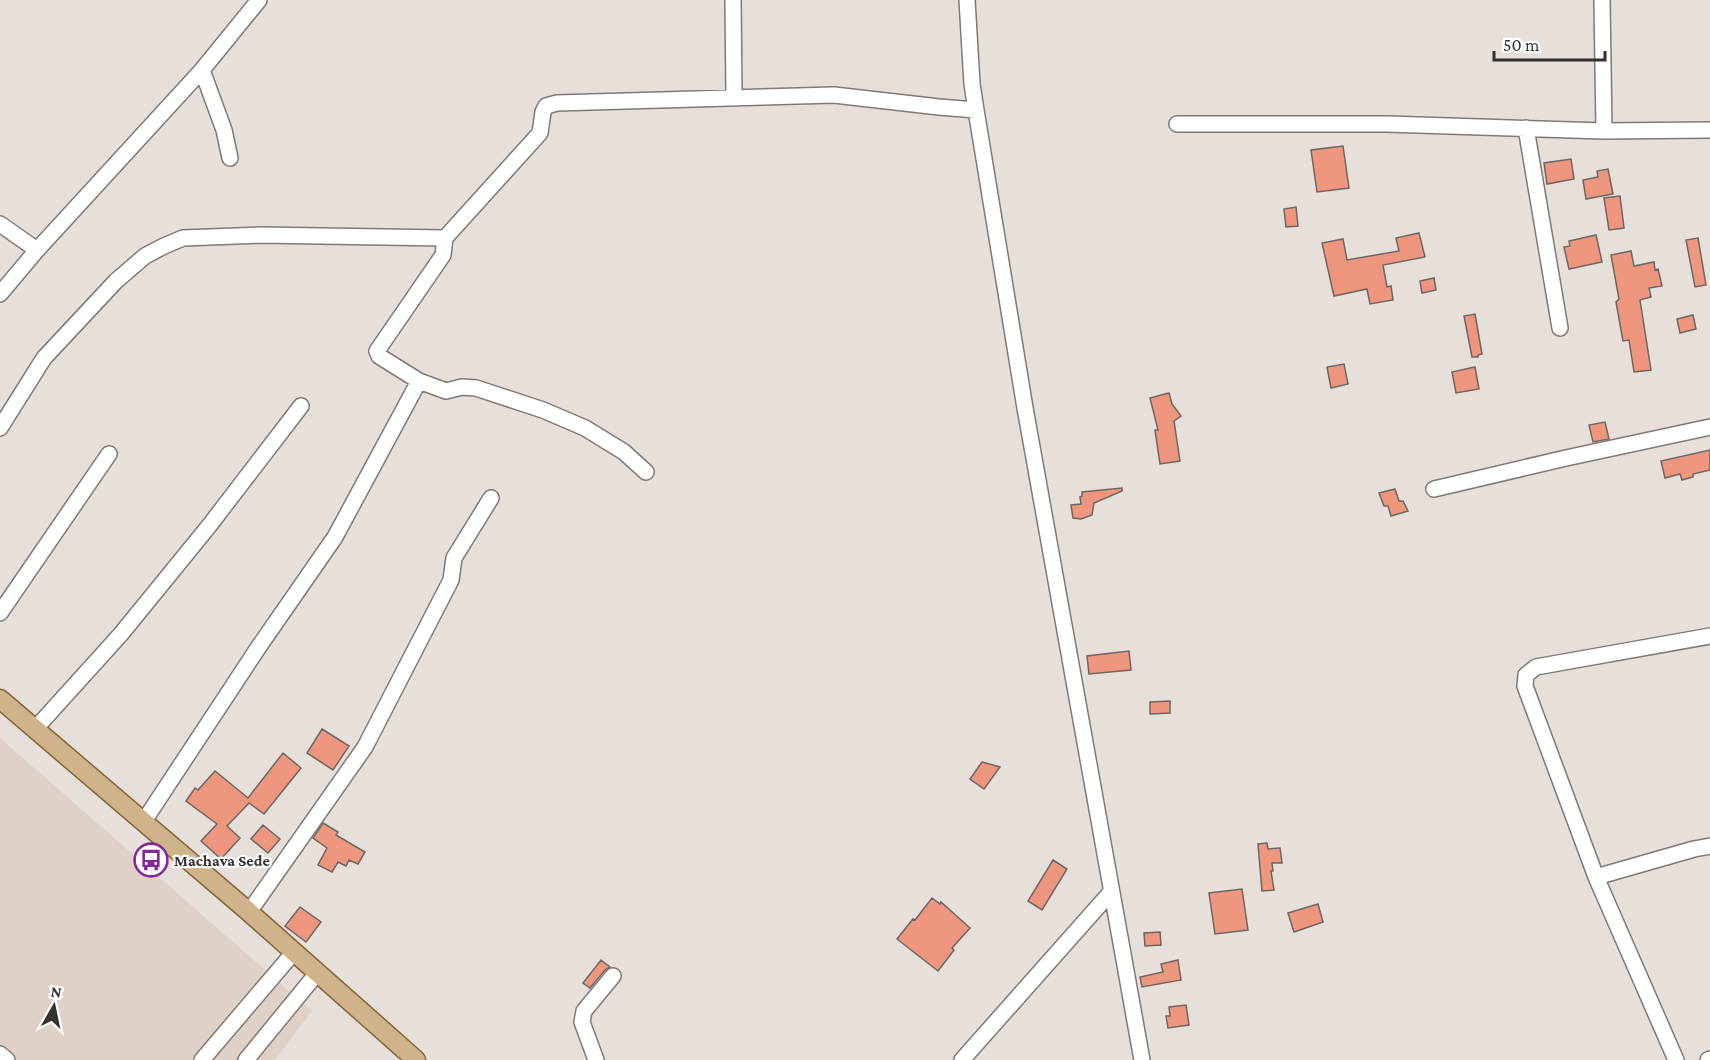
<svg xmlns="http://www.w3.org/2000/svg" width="1710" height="1060" viewBox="0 0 1710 1060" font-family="'Crimson Pro',serif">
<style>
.built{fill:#e0d1c8}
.building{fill:#ef977e;stroke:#6d6663;stroke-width:1.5}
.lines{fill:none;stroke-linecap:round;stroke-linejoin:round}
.minor-casing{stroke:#807975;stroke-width:18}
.major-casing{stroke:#846538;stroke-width:21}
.minor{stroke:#fff;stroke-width:15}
.major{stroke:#cfb38b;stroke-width:18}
.labels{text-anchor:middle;stroke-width:4.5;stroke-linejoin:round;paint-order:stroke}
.poi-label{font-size:16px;font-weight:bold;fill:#34312f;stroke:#fff;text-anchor:start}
</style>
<rect width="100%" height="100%" fill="#e7dfda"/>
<path class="built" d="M0 738 312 1011 275 1060H0Z"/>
<path class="building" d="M1343 146 1349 188 1317 192 1311 150Z
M1571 159 1574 179 1547 184 1544 163Z
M1608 169 1613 194 1586 199 1583 180 1598 177 1597 171Z
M1620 196 1624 228 1609 230 1604 198Z
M1296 207 1298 226 1286 227 1284 209Z
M1419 233 1425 257 1383 265 1387 287 1391 286 1393 300 1370 304 1367 289 1334 296 1322 243 1343 239 1347 260 1399 251 1396 238Z
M1596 235 1602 262 1569 269 1564 247 1570 246 1569 241Z
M1698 238 1706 285 1695 287 1686 240Z
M1631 251 1634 266 1654 262 1655 270 1658 269 1662 286 1649 288 1651 297 1640 300 1651 370 1634 372 1629 340 1623 341 1616 302 1619 299 1611 255Z
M1434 278 1436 290 1422 293 1420 281Z
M1475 314 1482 354 1478 355V357H1472L1464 316Z
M1693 315 1696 329 1680 333 1677 319Z
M1344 364 1348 384 1331 388 1327 367Z
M1475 367 1479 389 1456 393 1452 372Z
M1169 393 1172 404 1181 416 1174 421 1180 461 1160 464 1155 430H1158L1150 398Z
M1605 422 1609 439 1593 442 1589 425Z
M1710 450V470L1693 474V477L1682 480 1680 474 1665 478 1661 461Z
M1122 488V491L1094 503 1092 515 1081 519 1073 518 1071 505 1081 504 1080 497 1082 496V492Z
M1395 489 1399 501H1403L1408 511 1391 516 1388 506H1384L1379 493Z
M1129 651 1131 670 1089 674 1087 656Z
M1170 701V713L1150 714V702Z
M322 729 349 746 333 770 307 753Z
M283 753 301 768 264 814 249 803 227 826 240 838 221 859 201 841 217 824 186 801 195 788 198 790 215 771 248 798Z
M982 762 1000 767 984 789 970 779Z
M323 823 338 832 336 835 365 852 358 864 349 860 346 866 338 862 332 872 318 865 327 848 313 838Z
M263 825 280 839 268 853 251 839Z
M1267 843 1268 849 1280 848 1282 863H1272L1273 871H1271L1274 890 1262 891 1258 844Z
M1053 860 1067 869 1042 910 1028 901Z
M1242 889 1248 930 1215 934 1209 893Z
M932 898 940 904 941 902 970 928 952 948 954 950 938 971 897 939 913 919 915 920Z
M1318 904 1323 922 1294 932 1288 913Z
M300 907 321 922 306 942 285 926Z
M1160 932 1161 945 1145 946 1144 933Z
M601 960 610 967 605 970 590 988 583 983Z
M1178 960 1181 980 1142 987 1140 977 1163 972 1161 964Z
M1186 1005 1189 1025 1168 1028 1166 1016H1170L1169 1007Z"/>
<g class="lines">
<defs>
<path id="minor" d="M733 0 734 97
M1602 0 1604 131
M202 70 224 130 230 158
M976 110 1025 408 1142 1060
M1177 124H1387L1604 131 1710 130
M1526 128 1560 328
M0 224 37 250
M0 294 37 250 202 70 259 0
M0 428 44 358 116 281 145 256 164 246 183 238 260 235 445 238
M646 472 624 452 585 428 543 410 476 388 462 387 446 391 419 381 379 356 377 351 443 255 445 238 540 133 543 112 546 106 557 103 834 95 939 107 976 110 972 84 967 0
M1434 489 1566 458 1710 427
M0 613 109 454
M36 728 121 634 209 526 301 406
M144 821 258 648 335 537 419 381
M1596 877 1694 849 1710 846
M249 912 365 747 451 580 454 558 491 498
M0 1054 7 1060
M202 1060 294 952
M246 1060 318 972
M596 1060 582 1022 584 1011 613 976
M962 1060 1111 892
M1676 1060 1596 877 1525 686 1526 675 1536 667 1710 636
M1708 1060 1710 1059"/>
<path id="major" d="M0 699 249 912 416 1060"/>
</defs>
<use href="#minor" class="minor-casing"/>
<use href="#major" class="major-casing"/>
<use href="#minor" class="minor"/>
<use href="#major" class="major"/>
</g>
<defs>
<symbol id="bus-ring" viewBox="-11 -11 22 22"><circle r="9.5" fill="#fff" stroke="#842995" stroke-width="1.5"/><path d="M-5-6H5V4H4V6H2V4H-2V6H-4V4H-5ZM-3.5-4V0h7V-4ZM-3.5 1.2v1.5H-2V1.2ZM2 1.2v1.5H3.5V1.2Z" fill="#842995"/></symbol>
</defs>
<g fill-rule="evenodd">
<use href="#bus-ring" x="132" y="841" width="38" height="38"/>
</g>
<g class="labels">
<g class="poi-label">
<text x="174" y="866">Machava Sede</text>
</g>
</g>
<g transform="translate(54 1006) rotate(9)" stroke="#ffffff" stroke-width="4.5" paint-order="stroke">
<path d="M0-4.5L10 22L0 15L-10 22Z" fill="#34312f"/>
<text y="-9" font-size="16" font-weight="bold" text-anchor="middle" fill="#34312f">N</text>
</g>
<path d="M1494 51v9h111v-9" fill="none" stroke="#34312f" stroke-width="3"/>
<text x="1503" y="51" font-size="18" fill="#34312f" stroke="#ffffff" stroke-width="4.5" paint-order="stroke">50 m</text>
</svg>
